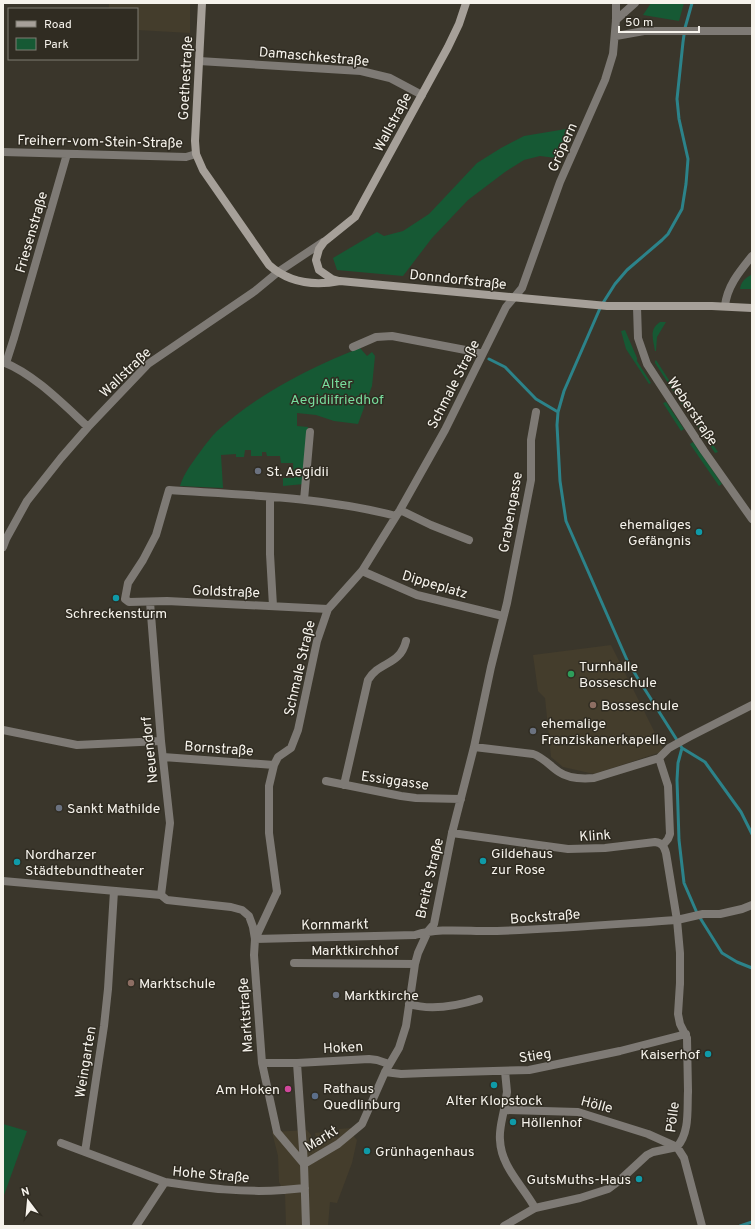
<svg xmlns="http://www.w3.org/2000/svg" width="755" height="1229" viewBox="0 0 755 1229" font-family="Overpass,sans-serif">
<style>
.built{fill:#443d2c}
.green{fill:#165934}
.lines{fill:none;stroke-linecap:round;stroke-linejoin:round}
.stream{stroke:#2c838a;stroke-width:3}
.pedestrian{stroke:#7e7a75;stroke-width:8}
.minor{stroke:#7e7a75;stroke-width:8}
.secondary{stroke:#a6a099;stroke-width:8}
.worship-dot{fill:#6b7280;stroke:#302c22;stroke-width:1.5}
.culture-dot{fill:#0f9aa8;stroke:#302c22;stroke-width:1.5}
.leisure-dot{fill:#2e9e5b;stroke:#302c22;stroke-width:1.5}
.education-dot{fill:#8d6e63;stroke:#302c22;stroke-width:1.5}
.hotel-dot{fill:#d1479c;stroke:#302c22;stroke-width:1.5}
.service-dot{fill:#5c6f8a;stroke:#302c22;stroke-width:1.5}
.labels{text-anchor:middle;stroke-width:3;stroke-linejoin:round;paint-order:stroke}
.street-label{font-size:14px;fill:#f6f3ec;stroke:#302c22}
.park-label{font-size:14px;fill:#77dc9c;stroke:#302c22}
.poi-label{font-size:14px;fill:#f6f3ec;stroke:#302c22;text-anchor:start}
</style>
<rect width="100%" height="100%" fill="#3a362b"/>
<path class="built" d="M109 3H190V33L137 30V9H109Z
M611 645 664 751 594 774 563 767 551 757 545 698 538 691 533 655Z
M351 1128 352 1134 357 1140 352 1163 337 1203 330 1202 328 1226H286L285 1194 279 1182 278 1156 272 1132 307 1130 311 1135V1139L313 1141 316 1139 315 1133 323 1132 324 1138 339 1137V1129Z"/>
<path class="green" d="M651 3H684L679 21 643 15Z
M572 128 556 158 540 156 524 160 505 172 468 200 432 238 403 276 337 270 333 258 377 232 384 236 403 231 429 214 477 163 501 148 524 136Z
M751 275 752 289H740C741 282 745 278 751 275Z
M660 322H666L657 337 656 351H655C653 339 649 329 660 322Z
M625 330 637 358V361L651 383 649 384 626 349 621 331Z
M360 348 367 356 372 352 375 356 372 386 358 424 334 421 316 415 297 413V426L308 427 304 484 283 486V478H294L293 463H281L280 456H267L266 452H262V456H251V450H245L244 457H236V454L221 455 223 488 180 486C184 473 192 463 200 452 205 445 211 437 217 431 258 394 309 368 360 348Z
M656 360 687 408 685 409 655 363V361Z
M666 402 684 429 681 431 663 403Z
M695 418 718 452 715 453 693 420Z
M693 442 722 484 719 486 690 444Z
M3 1124 27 1131 3 1198Z"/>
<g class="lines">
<path class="stream" d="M692 3 685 28 683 42 677 99 679 119 688 159 686 184 682 209 668 234 662 240 627 270 615 284 601 306 564 391 558 412 557 425 560 481 566 521 627 660 637 677 682 748 705 762 741 812 752 834
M489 359 505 367 536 399 558 412
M682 748 678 763 677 780 679 840 684 883 697 913 722 953 737 962 752 968
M740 1226 752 1222"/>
<path class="pedestrian" d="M277 892 255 939 415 935C441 927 470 932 497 931 557 929 617 924 677 920
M161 895 167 900 231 907 242 910 249 916 253 927 255 939 254 955 262 1063 277 1132 304 1164
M294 963 415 964
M680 983 678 1014 680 1024 687 1038 688 1091
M409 1004C432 1011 457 1006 479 999
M262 1063H297L369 1059 377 1060 389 1064
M297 1063 304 1164 306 1226
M385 1072 401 1074 426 1073 529 1070 620 1051 686 1034
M504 1110 507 1092 505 1071
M304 1164 338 1144 362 1124 385 1072 399 1048 406 1026 415 964 418 953 428 931 434 924 452 833
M283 1190 305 1188
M535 1208C523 1186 501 1167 500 1140 499 1130 502 1120 504 1110L578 1112 648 1134 677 1147"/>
<path class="minor" d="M616 20 635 3
M616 36 644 31H752
M199 61 361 71 390 78 422 95
M3 152 186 157 196 154
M725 306C727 286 740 271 752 256
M637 307 638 338 647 364 704 451 752 519
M353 347 376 337 392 336 476 352 482 354
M3 362C34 374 63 404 88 427
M6 363 14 338 67 154
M536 412 531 440V480L507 603 491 667 474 747 452 833 568 849 605 848 655 842C662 843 664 846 666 853L677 920 680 953V983
M270 498V554L273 606
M304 500 310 432
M400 510 431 525 469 540
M3 547 6 539 27 501 61 458 88 427 148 364 255 291 278 272 323 242
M362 571 417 595 503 616
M328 609 167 601 129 602 125 599 128 583 143 560 156 535 169 490C245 495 323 497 396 516
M3 730 77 745 161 741
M474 747 533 754C543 757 550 766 559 772 569 779 582 779 594 778L659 758 669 748 689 737 752 705
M163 757 274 765
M659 758 668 786 670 834 668 839 663 845
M326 781 401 796 416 798 461 799
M344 785 368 680C379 661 400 666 406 641
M3 881 161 895 170 823 161 741 150 602
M114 891 108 989 104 1026 85 1152 165 1182
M277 892 269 833V786L274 765 278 757 291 748 298 730 317 641 328 609 362 571 400 510 445 430 506 307 522 288 560 182 605 80 613 54 616 20V3
M677 920 703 914H720L742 909 752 905
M61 1143 85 1152
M677 1147 684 1158 702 1226
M136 1226 165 1182C205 1188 243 1193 283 1190
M504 1226 535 1208 580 1198 608 1189 620 1180 647 1155 653 1152 677 1147C690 1132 687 1110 688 1091"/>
<path class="secondary" d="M202 3 195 141 196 154 203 170 269 265C289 283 314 286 340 281L607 306H712L752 308
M339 281 332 279 319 270 316 260 319 249 324 242 355 217 448 47 459 24 466 3"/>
</g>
<g class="worship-dot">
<circle cx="258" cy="471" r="4"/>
<circle cx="533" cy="731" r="4"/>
<circle cx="59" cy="808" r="4"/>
<circle cx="336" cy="995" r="4"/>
</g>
<g class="culture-dot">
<circle cx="699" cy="532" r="4"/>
<circle cx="116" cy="598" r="4"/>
<circle cx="483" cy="861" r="4"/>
<circle cx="17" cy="862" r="4"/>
<circle cx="708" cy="1054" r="4"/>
<circle cx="494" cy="1085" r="4"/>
<circle cx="513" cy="1122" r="4"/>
<circle cx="367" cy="1151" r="4"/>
<circle cx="639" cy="1179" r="4"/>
</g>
<circle class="leisure-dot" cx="571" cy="674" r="4"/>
<g class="education-dot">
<circle cx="593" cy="705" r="4"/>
<circle cx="131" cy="983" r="4"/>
</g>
<circle class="hotel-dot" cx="288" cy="1089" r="4"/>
<circle class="service-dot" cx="315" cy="1096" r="4"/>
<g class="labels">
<g class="street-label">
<text transform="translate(314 56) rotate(5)" y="5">Damaschkestraße</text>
<text transform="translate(185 78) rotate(-87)" y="5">Goethestraße</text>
<text transform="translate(392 122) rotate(-62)" y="5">Wallstraße</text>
<text transform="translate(100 141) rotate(1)" y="5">Freiherr-vom-Stein-Straße</text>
<text transform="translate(562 147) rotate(-66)" y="5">Gröpern</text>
<text transform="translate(31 232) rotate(-74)" y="5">Friesenstraße</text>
<text transform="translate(458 279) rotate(6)" y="5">Donndorfstraße</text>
<text transform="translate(125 372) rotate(-44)" y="5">Wallstraße</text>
<text transform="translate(453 384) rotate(-63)" y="5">Schmale Straße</text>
<text transform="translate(693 411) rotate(56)" y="5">Weberstraße</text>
<text transform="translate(510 512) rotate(-80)" y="5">Grabengasse</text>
<text transform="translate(435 584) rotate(17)" y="5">Dippeplatz</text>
<text transform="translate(226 591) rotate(2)" y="5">Goldstraße</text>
<text transform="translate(299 668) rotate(-77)" y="5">Schmale Straße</text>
<text transform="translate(219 748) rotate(4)" y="5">Bornstraße</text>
<text transform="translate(149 750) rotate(-96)" y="5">Neuendorf</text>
<text transform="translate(395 780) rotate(8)" y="5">Essiggasse</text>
<text transform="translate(595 835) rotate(-4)" y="5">Klink</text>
<text transform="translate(429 878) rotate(-77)" y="5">Breite Straße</text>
<text transform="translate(545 916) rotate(-4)" y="5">Bockstraße</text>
<text transform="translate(335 924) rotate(-1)" y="5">Kornmarkt</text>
<text x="355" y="955">Marktkirchhof</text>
<text transform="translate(245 1015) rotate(-94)" y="5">Marktstraße</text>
<text transform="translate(343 1047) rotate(-3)" y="5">Hoken</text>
<text transform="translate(535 1055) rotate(-9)" y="5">Stieg</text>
<text transform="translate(85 1062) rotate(-81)" y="5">Weingarten</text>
<text transform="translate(597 1104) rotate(15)" y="5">Hölle</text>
<text transform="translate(672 1117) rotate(-83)" y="5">Pölle</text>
<text transform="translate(321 1138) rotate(-32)" y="5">Markt</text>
<text transform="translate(211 1174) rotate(5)" y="5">Hohe Straße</text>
</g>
<g class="park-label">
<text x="337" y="388">Alter<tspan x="337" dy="16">Aegidiifriedhof</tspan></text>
</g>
<g class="poi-label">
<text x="266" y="476">St. Aegidii</text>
<text x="691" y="529" text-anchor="end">ehemaliges<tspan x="691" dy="16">Gefängnis</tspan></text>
<text x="116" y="618" text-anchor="middle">Schreckensturm</text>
<text x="579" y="671">Turnhalle<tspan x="579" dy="16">Bosseschule</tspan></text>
<text x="601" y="710">Bosseschule</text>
<text x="541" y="728">ehemalige<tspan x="541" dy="16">Franziskanerkapelle</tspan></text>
<text x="67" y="813">Sankt Mathilde</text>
<text x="491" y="858">Gildehaus<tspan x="491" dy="16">zur Rose</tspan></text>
<text x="25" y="859">Nordharzer<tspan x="25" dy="16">Städtebundtheater</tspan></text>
<text x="139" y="988">Marktschule</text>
<text x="344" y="1000">Marktkirche</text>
<text x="700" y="1059" text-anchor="end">Kaiserhof</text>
<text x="323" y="1093">Rathaus<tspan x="323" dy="16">Quedlinburg</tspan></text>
<text x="280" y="1094" text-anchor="end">Am Hoken</text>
<text x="494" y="1105" text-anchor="middle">Alter Klopstock</text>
<text x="521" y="1127">Höllenhof</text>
<text x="375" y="1156">Grünhagenhaus</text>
<text x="631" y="1184" text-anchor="end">GutsMuths-Haus</text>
</g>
</g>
<rect width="755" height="1229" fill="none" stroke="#f6f3ec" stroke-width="8"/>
<rect x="8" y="8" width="130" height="52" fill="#302c22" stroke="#7f7c73"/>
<rect x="16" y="21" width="20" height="6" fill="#a6a099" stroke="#7f7c73"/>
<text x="44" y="28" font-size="12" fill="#f6f3ec">Road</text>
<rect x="16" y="38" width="20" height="12" fill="#165934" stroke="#7f7c73"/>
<text x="44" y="48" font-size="12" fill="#f6f3ec">Park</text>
<g transform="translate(28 1201) rotate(344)" stroke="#302c22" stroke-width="3" paint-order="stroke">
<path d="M0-3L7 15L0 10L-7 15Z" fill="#f6f3ec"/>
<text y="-6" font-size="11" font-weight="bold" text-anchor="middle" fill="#f6f3ec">N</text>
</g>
<path d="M619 26v6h80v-6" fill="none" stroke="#f6f3ec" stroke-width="2"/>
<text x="625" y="26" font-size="12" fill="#f6f3ec" stroke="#302c22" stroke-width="3" paint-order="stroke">50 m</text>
</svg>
